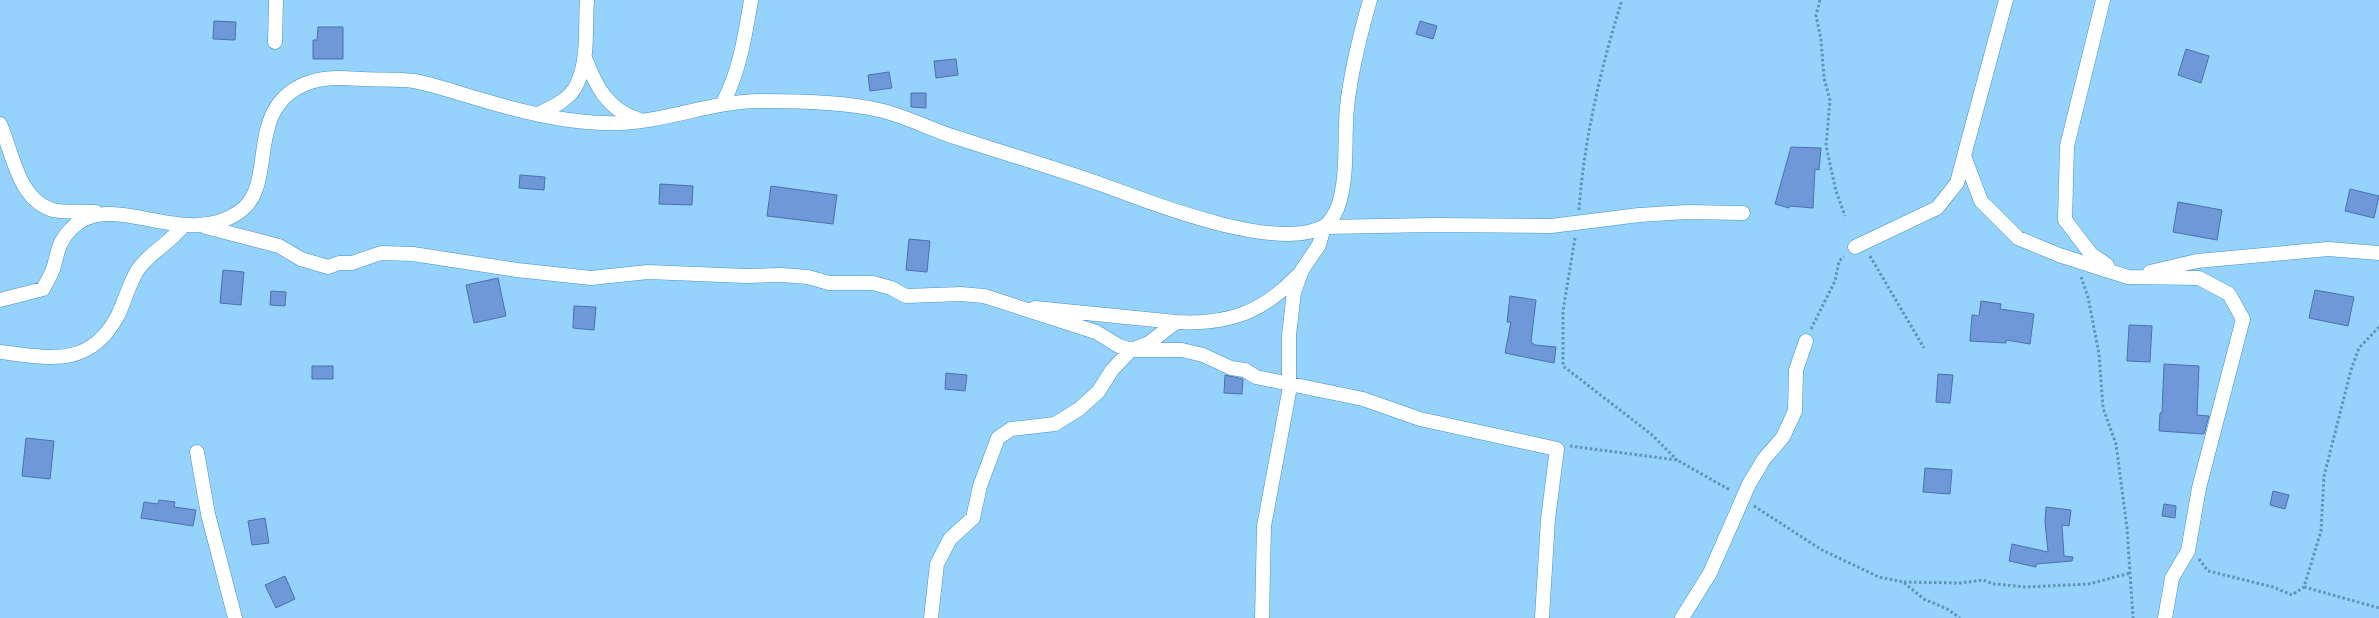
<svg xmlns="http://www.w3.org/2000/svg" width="2379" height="618" viewBox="0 0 2379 618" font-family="Manrope,sans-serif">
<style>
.building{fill:#6f98d9;stroke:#4b71b0}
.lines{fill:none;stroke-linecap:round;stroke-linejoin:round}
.street-casing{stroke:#4694c6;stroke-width:15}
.path{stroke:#5f92b4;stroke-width:3;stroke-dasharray:2.5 2.5;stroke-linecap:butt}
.street{stroke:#fff;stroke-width:14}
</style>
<rect width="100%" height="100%" fill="#95d2fc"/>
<path class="building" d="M214 21 236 22 235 40 213 39Z
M1420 21 1437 26 1433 39 1416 34Z
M318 27H343V59H313V40H317Z
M2186 49 2209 56 2201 83 2178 75Z
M956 59 958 75 936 78 934 61Z
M889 72 892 88 870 91 868 75Z
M911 93H926V108L911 107Z
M1791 147 1821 148 1819 170 1815 169 1813 208 1789 206V208L1775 204Z
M520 175 545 177 544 190 519 188Z
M660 184 693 186 692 205 659 204Z
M771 186 837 195 833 224 767 216Z
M2350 189 2379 196 2374 218 2345 211Z
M2178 202 2222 210 2217 240 2173 232Z
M909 239 930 241 927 272 906 270Z
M223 270 244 272 241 305 220 303Z
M498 278 506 316 474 323 466 285Z
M2315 290 2354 297 2348 326 2309 318Z
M271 291 286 292 285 306 270 305Z
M1510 296 1536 300 1531 342 1535 345 1556 347 1554 363 1505 353 1511 322H1507Z
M1981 301 2001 304 2000 309 2034 314 2030 344 2006 340V343L1970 341 1972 315 1979 316Z
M574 306 596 307 594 330 573 328Z
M2129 325 2152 326 2150 362 2127 361Z
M2164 364 2199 366 2197 415 2209 416 2204 434 2159 431 2160 413H2162Z
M312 366H333V379H312Z
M946 373 967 375 965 391 945 389Z
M1938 374 1953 375 1950 403 1936 402Z
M1225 375 1243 379 1242 394 1224 393Z
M26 438 54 441 50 479 22 476Z
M1925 468 1952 470 1950 494 1923 492Z
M2273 491 2289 495 2285 509 2270 505Z
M159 500 175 502 174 507 196 510 193 526 141 518 144 502 158 504Z
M2164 504 2176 506 2175 518 2162 516Z
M2046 507 2071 510 2069 526 2062 525 2064 556 2073 557 2072 561 2036 564V567L2009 561 2012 544 2048 552 2045 522Z
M265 518 269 543 252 545 248 521Z
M285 576 295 599 276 608 265 585Z"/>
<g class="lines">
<defs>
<path id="street" d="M2006 0 1964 156 1981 201 2018 238 2059 255 2128 277 2199 278 2229 294 2243 319 2199 488 2188 551 2172 578 2165 618
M2103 0 2067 146 2065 220 2091 254 2107 265
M275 42 276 0
M585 58C596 86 607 109 637 119
M723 103C740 70 745 36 751 0
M538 114C551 108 571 99 577 84 589 59 585 27 587 0
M0 124C13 153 18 200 53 210 66 213 83 211 96 212
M206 227 279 246 301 259 328 267 339 263H352L381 253 413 254 517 270 591 278 648 272 746 276 781 275 808 277 829 283H873L891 288 906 296 961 294 984 296 1096 332 1119 346 1131 350H1182L1203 355 1231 368 1245 370 1256 377 1363 399 1420 419 1557 449 1548 519 1542 618
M1855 247 1937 208 1957 183 1964 156
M2150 272 2197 261 2328 249 2379 253
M0 300 43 289C47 281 52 274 54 266 58 251 59 241 71 229 111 187 183 251 239 212 279 185 243 110 305 84 324 76 343 78 363 79 380 80 397 79 414 81 436 85 457 93 479 99 509 108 539 116 569 120 585 122 604 124 620 123 668 121 713 101 761 101 796 101 845 102 879 110 906 116 932 130 958 138 1007 154 1055 168 1103 185 1152 203 1275 252 1323 227 1331 223 1338 209 1340 200 1348 170 1344 137 1347 107 1351 70 1360 35 1370 0
M1035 308 1176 322
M0 352C50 358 89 368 117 317 125 302 129 282 139 268 152 251 171 242 183 226
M197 452 208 514 235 618
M931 618 937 564 950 539 973 518 980 486 998 438 1011 429 1055 424 1079 409 1098 392 1112 370 1131 350 1149 343 1176 322C1227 325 1262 313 1297 276
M1262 618 1264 526 1289 392V335L1294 292 1302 270 1319 245 1324 227 1434 225 1551 226 1639 215 1687 212 1743 213
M1682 618 1710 573 1749 484 1764 459 1783 437 1795 411 1796 370 1806 341"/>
</defs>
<use href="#street" class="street-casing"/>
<path class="path" d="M1820 0 1816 15 1821 40 1824 78 1830 100 1826 146 1836 191 1845 216
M1579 210C1584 139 1601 67 1622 0
M1575 238 1563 311V366L1651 434 1677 460
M1870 256 1924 348
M2081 277 2088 297 2099 354 2103 408 2116 444 2127 528 2133 618
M1811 329 1835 281 1839 261 1844 257
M1570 446 1677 460 1730 490
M1754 506 1822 550 1879 577 1903 582 1924 599 1947 609 1960 618
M2199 559 2208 571 2273 587 2292 595 2304 587 2321 531 2324 476 2351 370 2359 348 2379 327
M1904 582 1961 583 1983 580 1994 584 2026 587 2089 584 2130 573
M2304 587 2379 608"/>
<use href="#street" class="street"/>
</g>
</svg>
